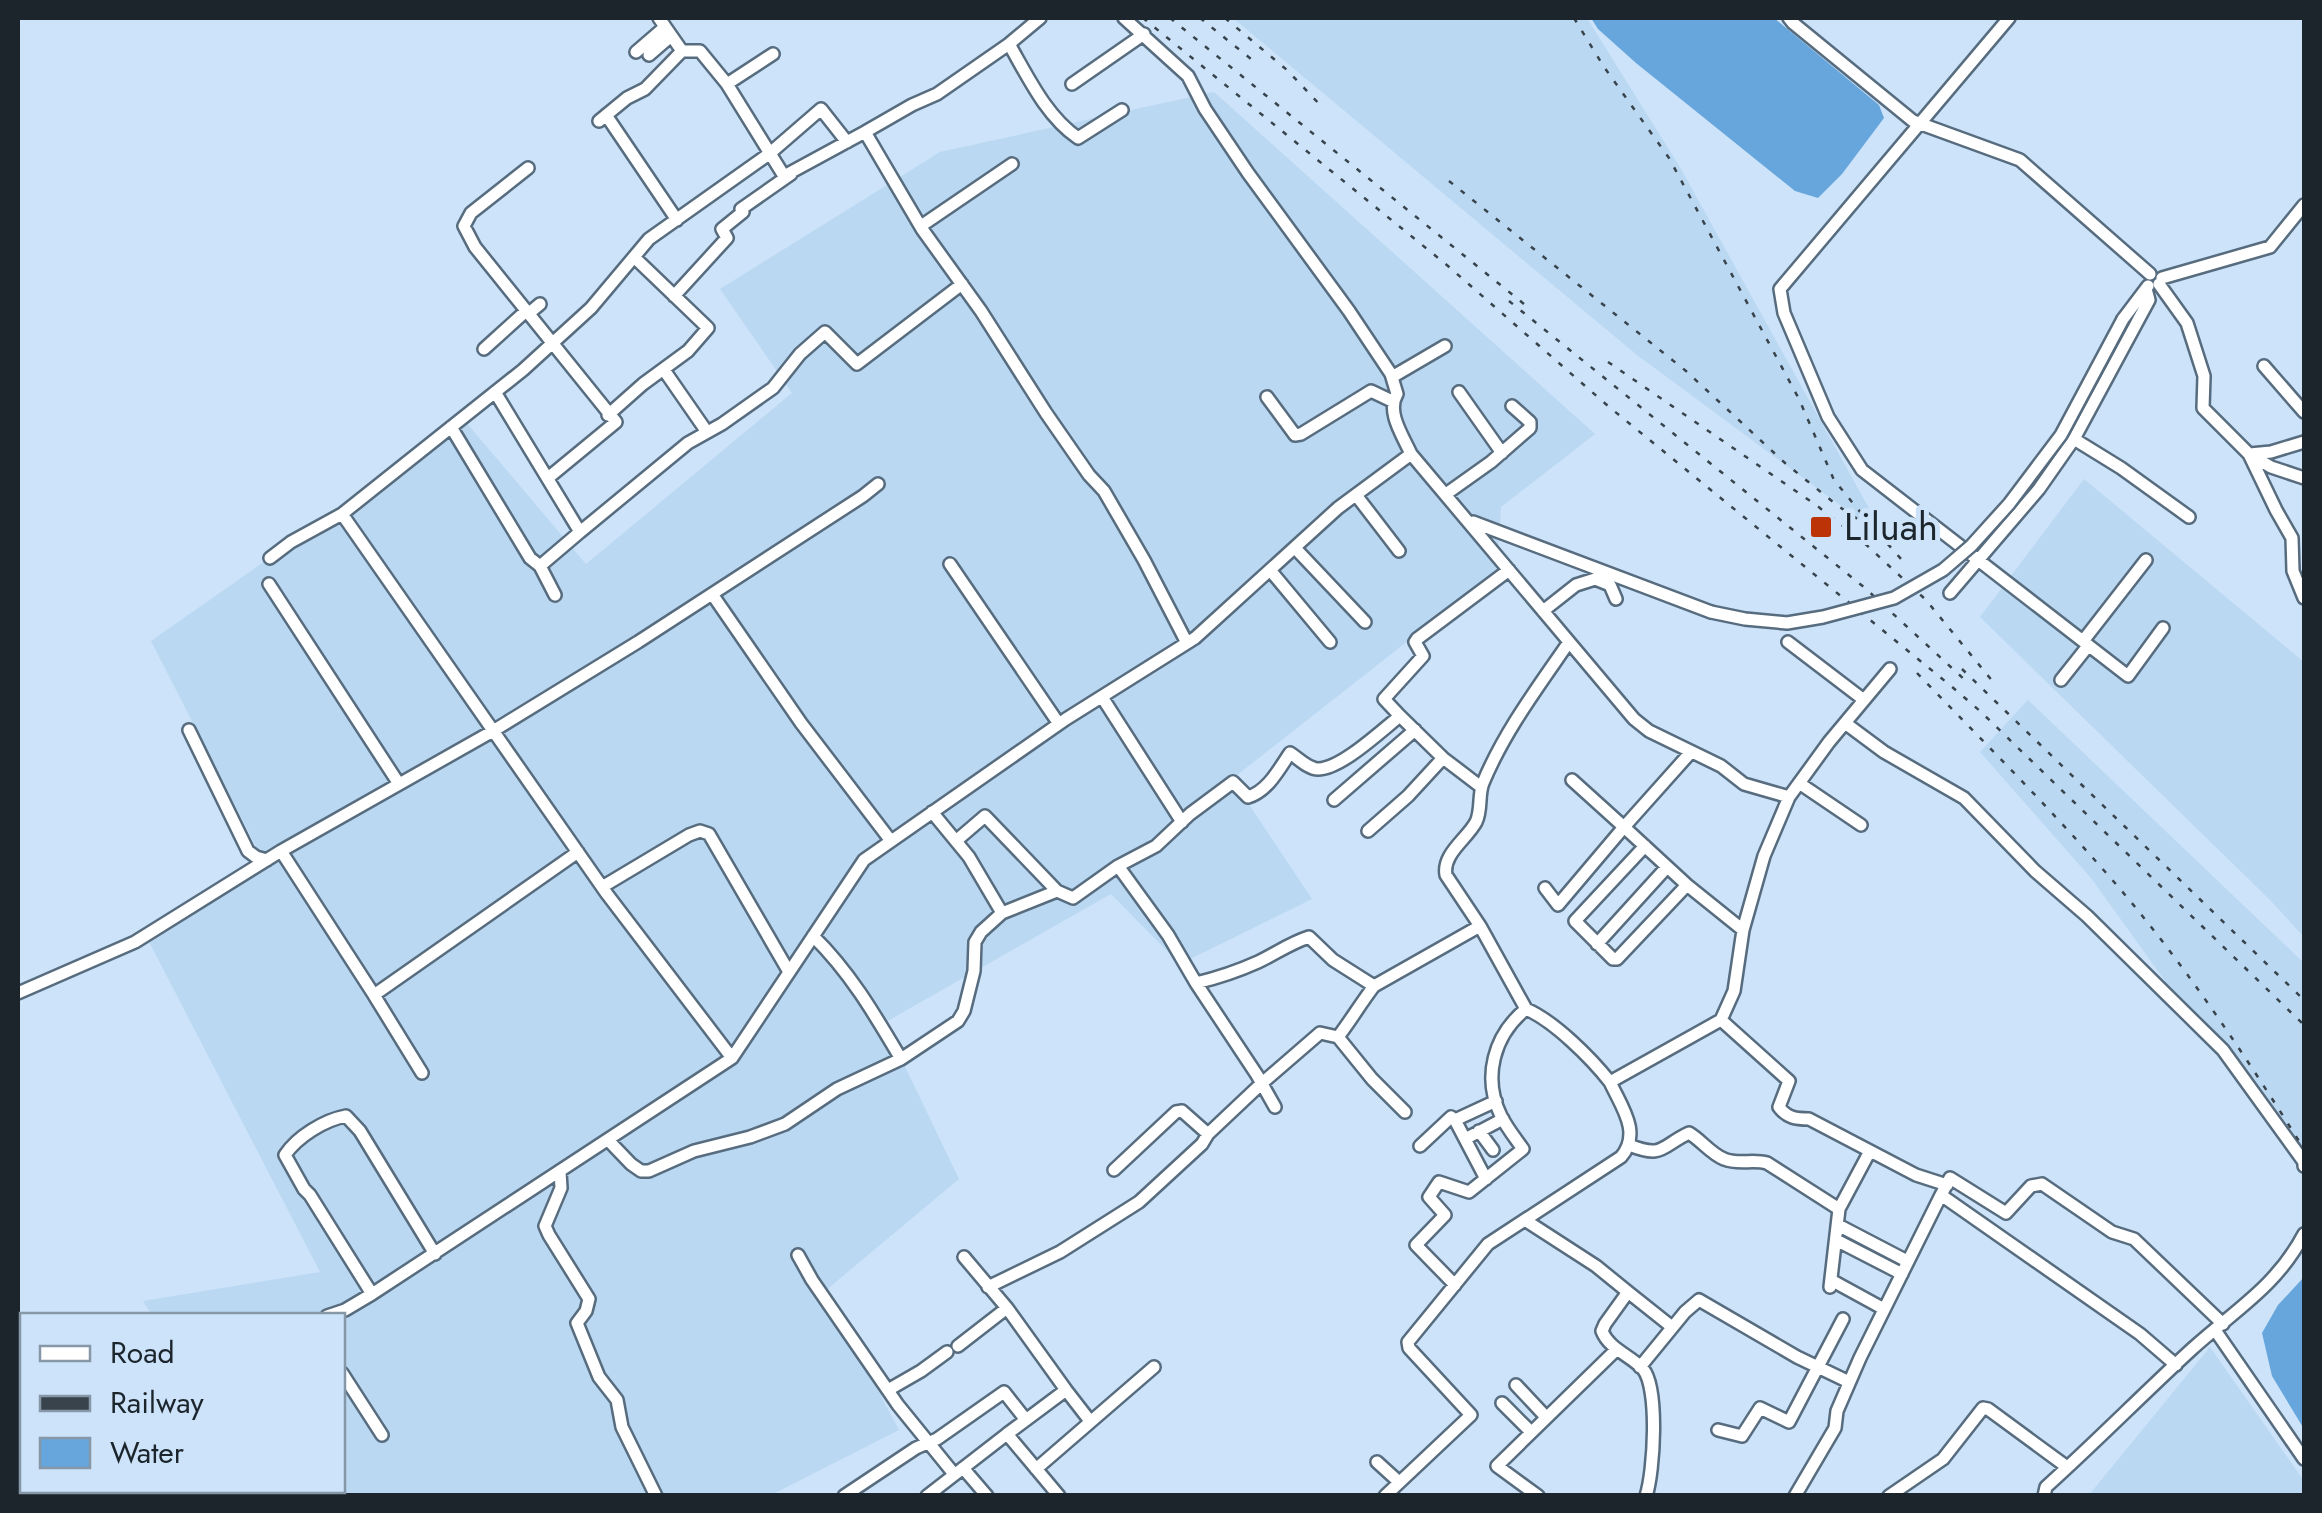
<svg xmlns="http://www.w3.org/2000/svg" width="2322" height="1513" viewBox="0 0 2322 1513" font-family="Jost,sans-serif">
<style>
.built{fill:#bbd8f2}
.water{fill:#66a6dc}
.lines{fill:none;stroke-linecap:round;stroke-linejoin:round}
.minor-casing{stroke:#576c7e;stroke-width:16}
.minor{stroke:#fff;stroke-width:11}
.rail{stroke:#38434c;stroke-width:2.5;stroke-dasharray:5 10;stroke-linecap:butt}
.minor-bridge-casing{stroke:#576c7e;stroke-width:16;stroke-linecap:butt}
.minor-bridge{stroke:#fff;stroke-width:11}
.poi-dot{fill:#bc3308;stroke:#cce3f9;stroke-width:4}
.labels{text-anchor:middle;stroke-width:10;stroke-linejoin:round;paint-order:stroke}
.poi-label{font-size:38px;fill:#1c252c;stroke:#cce3f9;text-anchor:start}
</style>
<rect width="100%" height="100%" fill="#cce3f9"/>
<path class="built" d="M1233 18H1587L1681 169 1886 539 1637 355Z
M1214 92 1595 434 1501 507 1497 571 1232 779 1312 899 1180 964 1111 894 884 1023 959 1179 825 1291 899 1430 771 1495H261L258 1491 342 1490V1316L152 1315 143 1301 320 1272 145 934 264 862 151 641 465 421 586 564 792 393 720 289 940 152Z
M2084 479 2304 662V937L2270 900 1980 617Z
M2028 700 2304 963V1174L2091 878 1980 752Z
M2210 1347 2304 1481V1495H2089Z"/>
<path class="water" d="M1591 18H1774L1879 105 1884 118 1842 174 1818 198 1795 191 1636 63 1598 29Z
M2304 1277V1429L2272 1376 2262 1333 2278 1305Z"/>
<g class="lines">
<defs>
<path id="minor" d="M659 18 682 51H700L727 84 784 176 865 132 922 229 981 311 1046 413 1089 475 1104 491 1144 560 1187 643
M1124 18 1188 76 1205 109 1248 173 1349 311 1391 374 1397 394C1386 412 1403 436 1411 454
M1789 18 1793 23 1913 121 2020 160 2150 274
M2009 18 1780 289 1784 313 1828 417 1862 470 2128 676 2163 628
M1009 44C1028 77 1046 116 1078 138L1122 110
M636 52 665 27
M649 55 671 36
M727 84 773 54
M1072 84 1144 34
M606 115 677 220
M599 121 627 98 645 89 682 51
M865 132 912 105 937 94 1009 44 1040 18
M769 154 821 109 847 142
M528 168 471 213 464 226 475 247 616 422 548 478
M921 226 1012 164
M2162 278 2270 247 2304 205
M2159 284 2187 323 2204 376 2203 408 2249 454 2276 510 2292 538 2293 571 2304 598
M674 296 727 238 722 229 743 212 741 209 791 174
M528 314 540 304
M2123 319 2148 286
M484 349 526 311
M2264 366 2304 412
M664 370 707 432
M1392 377 1445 346
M495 392 580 532 688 443 722 424 773 388 800 354 825 332 857 364 962 284
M1459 392 1502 453
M1267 397 1295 435 1301 434 1371 391 1392 401
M608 415 643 384 688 351 708 328 634 257
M451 427 530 558 540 566 555 595
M2074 439 2121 468 2189 517
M2249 454 2271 467 2304 478
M2250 454 2271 452 2304 442
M1446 494 1491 462 1530 428V422L1512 406
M1356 495 1399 551
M1473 522 1711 612
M1295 548 1365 622
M270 558 291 542 342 514
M950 564 1059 724
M540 566 580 532
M1270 570 1330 642
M269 584 399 784
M1950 593 2039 489 2074 439 2149 300 2146 289
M712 594 801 723 891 841
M1543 611 1576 585 1595 579 1610 585 1616 599
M2083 641 2146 560
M1788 642 1864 700
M2061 680 2088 646
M1102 697 1182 822
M1400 716 1384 699 1423 656 1415 642 1417 639 1509 570
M1845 723 1884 752 1964 798 2035 871 2087 916 2223 1050 2304 1162V1166
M189 730 248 851 256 857 267 860
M1691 752 1624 827 1687 885 1743 930
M1799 783 1861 825
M1334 800 1415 730
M932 812 969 857 1002 913 1057 891 1073 898 1118 866 1156 846 1190 814 1233 782 1248 797C1268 791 1279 769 1290 753 1298 758 1308 769 1318 769 1341 769 1381 731 1400 716L1443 758 1481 787
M1368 831 1408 796 1443 758
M957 840 985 816 1057 891
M1645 846 1575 921 1613 959H1617L1687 885
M578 852 374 995 281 851 493 731 638 642 863 496 878 484
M1118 866 1168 935 1196 983C1217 978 1238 971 1258 962 1275 954 1290 943 1309 937L1333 960 1374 986 1480 926
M602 887 689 835 700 831 709 834 789 972
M1545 888 1558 905 1624 827 1572 780
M813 936C850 972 875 1015 901 1059
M1597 944 1667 867
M1196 983 1257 1075 1275 1107
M18 993 135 942 281 851
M374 995 422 1073
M1526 1009 1480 926 1446 875C1442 854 1467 839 1476 822 1482 810 1478 795 1483 783 1504 732 1538 687 1569 642
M1721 1020 1789 1081 1779 1107C1787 1118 1796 1119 1809 1119L1916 1175 1947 1185
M1338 1037C1351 1020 1361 1003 1374 986
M732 1058 607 894 342 514 523 370 591 308 649 239 769 154
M1479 1131 1493 1150
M1465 1139 1455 1120 1496 1101
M608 1140 631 1164 641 1171H649L694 1151 750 1137 785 1124 837 1089 901 1059 958 1021 964 1011 974 971 975 942 981 932 1002 913
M1629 1145C1664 1159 1661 1146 1689 1133 1701 1140 1711 1154 1724 1159 1738 1165 1753 1159 1767 1163L1839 1209
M1420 1146 1451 1117 1455 1120
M1114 1170 1176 1112 1182 1111 1208 1134
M560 1172 561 1188 545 1226 549 1235 589 1299 586 1311 577 1323 599 1377 617 1400 622 1427 656 1496
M1486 1179 1465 1139 1503 1119
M1525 1220 1596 1266 1628 1292 1605 1324 1602 1331C1609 1349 1630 1355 1643 1369 1659 1388 1654 1472 1646 1496
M1838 1225 1907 1261
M1836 1240 1902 1274
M798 1255 812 1280 898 1405 954 1474
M964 1257 1007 1308 1066 1390 1007 1434
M1831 1280 1884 1309
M1455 1285 1416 1245 1445 1215 1429 1197 1439 1182 1469 1192 1523 1149C1516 1139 1507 1128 1501 1116 1482 1077 1494 1035 1526 1009 1554 1021 1591 1058 1610 1082
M988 1287 1060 1252 1139 1202 1202 1144 1208 1134 1261 1084 1320 1033 1338 1037 1372 1079 1405 1112
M1830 1287 1839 1209 1870 1151
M1628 1292 1672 1327
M372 1294 310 1195 304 1189 285 1155C297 1137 324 1120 346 1116L360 1131 435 1254
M327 1316 345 1310 372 1294 732 1058 864 860 1066 719 1195 638 1338 508 1411 454 1634 719 1649 731 1721 766 1744 784 1789 797
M2215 1330 2304 1459
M958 1346 1007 1308
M2176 1365 2140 1334 1941 1195 1950 1178 2006 1213 2031 1186 2042 1184 2112 1232 2134 1239 2223 1324
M1640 1367 1685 1312 1699 1300 1797 1357 1849 1382
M342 1373 382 1435
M18 1375 22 1374
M1516 1385 1546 1417
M888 1390 921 1371 947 1352
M1066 1390 1090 1421
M1502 1403 1531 1432
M1718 1430 1742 1436 1760 1408 1789 1422 1843 1319
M1377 1462 1399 1482
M963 1468 987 1496
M1036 1469 1154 1367
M92 1496 99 1490
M844 1496 916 1448 937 1439 1004 1392 1026 1420
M927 1496 1007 1434 1059 1496
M1385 1496 1471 1415 1409 1348 1408 1342 1488 1244 1621 1157C1642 1133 1621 1106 1610 1082L1721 1020 1734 991 1743 930 1764 856 1789 797 1829 742 1890 669
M1538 1496 1497 1466 1617 1349
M1795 1496 1835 1428 1837 1411 1860 1358 1941 1195
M1889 1496 1943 1459 1983 1408 1988 1409 2067 1467
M2044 1496 2046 1487C2096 1442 2143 1394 2192 1349 2235 1310 2276 1287 2304 1234"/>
</defs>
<use href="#minor" class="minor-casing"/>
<use href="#minor" class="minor"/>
<path class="rail" d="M1143 18 1448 266 1608 406 1951 686 1980 711 2304 1025
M1170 18 1524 304
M1200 18 1251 59
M1225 18 1287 70 1323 108
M1574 18 1604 67 1669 158 1799 399 1834 480 1861 513
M1449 181 1686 371 1785 463 1838 506 1877 532 1902 560
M1509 301 1865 588 1966 681
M1608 362 1816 505 1860 539 1926 600 1994 683
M1962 669 2304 1000
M1917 673C1979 737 2042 800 2100 866 2177 952 2243 1052 2304 1149"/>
<defs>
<path id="minor-bridge" d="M1711 612 1745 619 1787 623 1823 617 1894 598 1943 570 1971 546 2009 504 2061 435 2123 319"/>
</defs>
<use href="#minor-bridge" class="minor-bridge-casing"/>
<use href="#minor-bridge" class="minor-bridge"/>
</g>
<rect class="poi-dot" x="1809" y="515" width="24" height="24" rx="5"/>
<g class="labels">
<g class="poi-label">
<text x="1844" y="540">Liluah</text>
</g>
</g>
<rect width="2322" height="1513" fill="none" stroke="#1c252c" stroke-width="40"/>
<rect x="20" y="1313" width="325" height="180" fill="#cce3f9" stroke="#8697a7" stroke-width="2.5"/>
<rect x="40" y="1346" width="50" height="15" fill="#ffffff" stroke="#8697a7" stroke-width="2.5"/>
<text x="110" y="1363" font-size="30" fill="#1c252c">Road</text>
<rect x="40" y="1396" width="50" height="15" fill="#38434c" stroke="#8697a7" stroke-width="2.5"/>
<text x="110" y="1413" font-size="30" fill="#1c252c">Railway</text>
<rect x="40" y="1438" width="50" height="30" fill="#66a6dc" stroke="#8697a7" stroke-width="2.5"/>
<text x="110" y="1463" font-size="30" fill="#1c252c">Water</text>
</svg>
